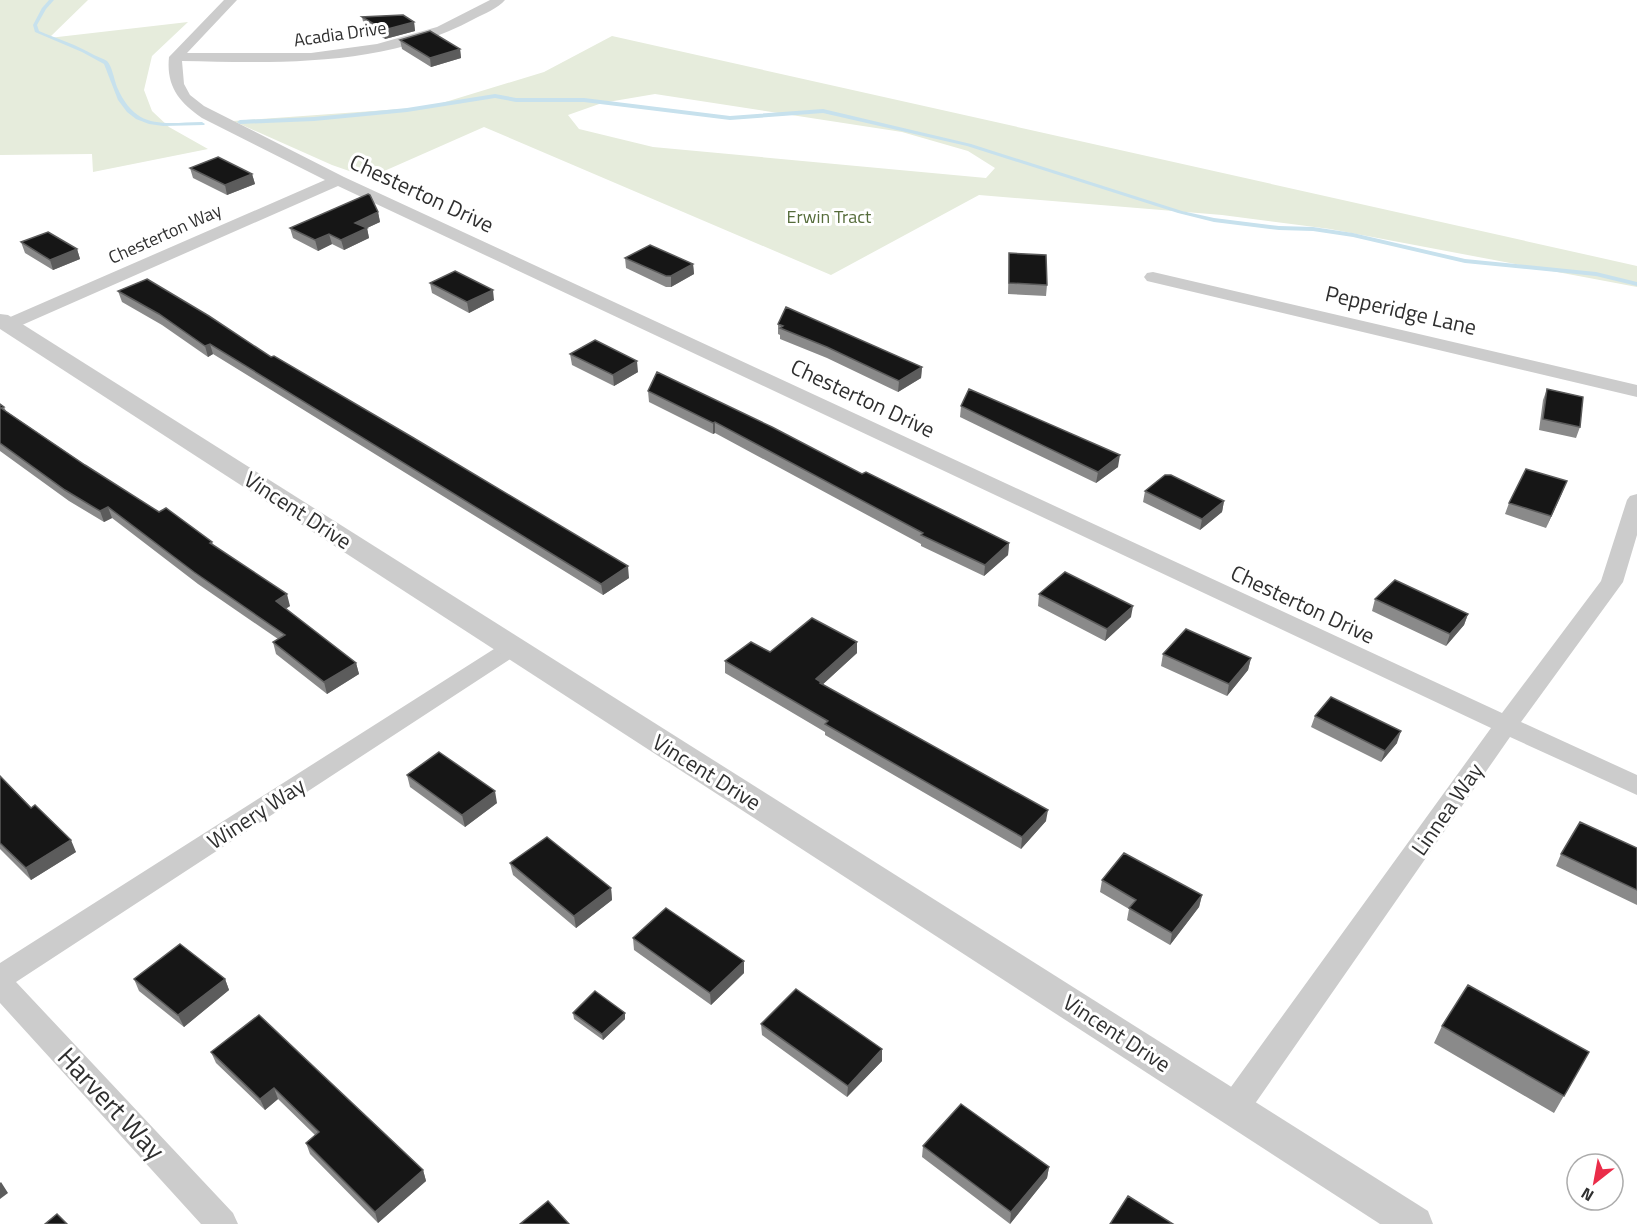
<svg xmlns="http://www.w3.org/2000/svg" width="1637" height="1224" viewBox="0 0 1637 1224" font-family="'Titillium Web',sans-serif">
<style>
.green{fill:#e6ecdc;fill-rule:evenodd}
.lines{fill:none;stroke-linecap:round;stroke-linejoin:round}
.stream{fill:#c7e1ed;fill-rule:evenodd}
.minor{fill:#ccc;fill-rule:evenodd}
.tertiary{fill:#ccc;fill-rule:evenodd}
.wall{fill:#8a8a8a}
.shaded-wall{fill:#5c5c5c}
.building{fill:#161616;stroke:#5c5c5c;stroke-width:1.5}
.labels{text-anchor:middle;stroke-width:6;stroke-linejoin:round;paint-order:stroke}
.far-street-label{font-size:18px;fill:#2f2f2f;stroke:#fff}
.far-park-label{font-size:18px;fill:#556c3a;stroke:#fff}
.street-label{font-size:22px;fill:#2f2f2f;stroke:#fff}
.near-street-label{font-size:27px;fill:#2f2f2f;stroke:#fff}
</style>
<rect width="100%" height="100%" fill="#fff"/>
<path class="green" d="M0 0H88L49 38 188 22 152 56 144 90 152 111 169 127 208 149 93 172 92 154 0 155Z
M612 36 1637 266V287L1330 229 1222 215 979 195 831 275 484 127 382 172 378 181 332 165 233 121 429 107 544 72ZM655 94 902 132 968 151 995 168 986 178 653 147 579 129 568 115 602 103Z"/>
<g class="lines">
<path class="stream" d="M49 0H54L46 9 37 25 39 31C58 39 77 45 94 55 98 57 104 59 107 61 112 66 114 79 117 87 136 130 161 123 202 122L205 124 204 125 163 126 149 124 136 119 127 112 118 100 104 64 82 52 35 32 33 25 42 8Z
M495 94 516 98H584L730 116 823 109 971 144 1182 211 1214 218 1279 226 1313 227 1353 233 1465 259 1596 272 1637 282V286L1596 276 1465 263 1353 237 1313 231 1279 230 1214 222 1178 213 967 146 823 113 730 120 584 102H516L495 98 407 112 314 121 240 124 237 122 240 120 314 117 407 108Z"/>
<path class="minor" d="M224 0H237L187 53H311L377 44 437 27 490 0H505C498 8 484 14 474 19 386 67 280 63 182 61L184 84 190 95 204 106 344 177 1502 713 1601 581 1627 500 1630 496 1637 494V535L1623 582 1521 722 1637 775V795L1510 737 1245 1118 1234 1122 1223 1118 1219 1108 1223 1098 1491 728 338 186 13 329H1V321L325 180 202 118C179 102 166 86 169 57Z
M1153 272 1637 385V397L1147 281 1144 277 1147 273Z
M513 639 521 642 525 647 521 652 16 982 233 1213 238 1224H201L0 1003V963L505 642Z"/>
<path class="tertiary" d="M0 314 8 315 1428 1211 1433 1224H1380L0 329Z"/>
</g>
<path class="wall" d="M362 17 414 22 415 31 385 39 364 26Z
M400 40 460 49 461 58 431 67 402 49Z
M190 168 252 174 255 184 227 195 193 178Z
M378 212 380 222 367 228 369 238 344 250 332 244 318 251 293 238 290 228Z
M21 242 77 249 80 259 53 270 25 253Z
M1009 253 1047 285 1046 296 1008 294Z
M625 258 693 264 694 274 671 287H666L626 268Z
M430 283 494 300 469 313 432 293Z
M118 291 271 357 629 578 603 595 213 354 208 357 162 325 122 302Z
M778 324 922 367 921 378 898 392 827 358 780 339V335L778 334Z
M570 354 638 372 614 386 572 365Z
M1547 389 1580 427 1576 438 1539 430 1543 400Z
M648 391 862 474 1009 543 1008 555 984 576 921 546V544L715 433 713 434 649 402Z
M0 404 4 407 6 411 85 465 159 512 212 542 213 545 290 606 286 609 356 663 359 674 327 694 276 654 273 642 278 639 198 584 112 518 104 522 69 501 0 451Z
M961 406 1118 467 1096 483 960 417Z
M1145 491 1224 501 1222 512 1200 530 1143 502Z
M1562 493 1546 528 1505 514 1509 503Z
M1039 594 1131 617 1105 641 1038 606Z
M1375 599 1468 614 1464 625 1446 646 1372 611Z
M857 642V653L822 685 1046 821 1021 849 825 735V732L725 673V661L770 652Z
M1163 654 1251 658 1248 670 1227 696 1161 666Z
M1315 716 1397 743 1381 762 1311 727Z
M407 775 497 803 465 827 410 787Z
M0 776 76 852 31 880 0 849Z
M1637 848V905L1556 866 1561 854Z
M510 863 611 888 612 900 576 928 513 875Z
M1102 880 1202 895 1199 907 1170 945 1127 920 1129 909 1100 892Z
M633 938 744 973 711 1005 634 950Z
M134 979H225L229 990 184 1027 139 991Z
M573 1013 625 1019 603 1040 574 1019Z
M761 1024 882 1061 847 1097 762 1035Z
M1442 1026 1589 1052 1554 1113 1434 1043Z
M211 1052 423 1170 426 1181 378 1223 310 1154 306 1143 315 1135 278 1099 265 1110 216 1063Z
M923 1146 1049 1167 1047 1178 1010 1224 922 1157Z"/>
<path class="shaded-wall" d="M414 22 415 31 385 39 384 30Z
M460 49 461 58 431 67 430 58Z
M252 174 255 184 227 195 225 185Z
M378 212 380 222 367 228 369 238 344 250 341 240 355 223Z
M329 234 332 244 318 251 315 240Z
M77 249 80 259 53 270 50 260Z
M693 264 694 274 671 287V276Z
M493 290 494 300 469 313 467 302Z
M210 344 213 354 208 357 205 346Z
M637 361 638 372 614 386 613 375Z
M922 367 921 378 898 392 899 381Z
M715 422V433L713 434V423Z
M1120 455 1118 467 1096 483 1098 472Z
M1567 481 1562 493 1546 528 1551 516Z
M1224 501 1222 512 1200 530 1202 519Z
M108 507 112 518 104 522 100 511Z
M1009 543 1008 555 984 576 985 565Z
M628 566 629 578 603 595 601 584Z
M287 594 290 606 279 612 276 601Z
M1133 606 1131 617 1105 641 1107 629Z
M1468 614 1464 625 1446 646 1450 634Z
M857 642V653L821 686 816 679Z
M1251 658 1248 670 1227 696 1229 684Z
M356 663 359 674 327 694 324 682Z
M1401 731 1397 743 1381 762 1385 751Z
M495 791 497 803 465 827 462 815Z
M1048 810 1046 821 1021 849 1022 837Z
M71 840 76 852 31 880 26 868Z
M611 888 612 900 576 928 574 916Z
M1202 895 1199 907 1170 945 1172 933Z
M744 961V973L711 1005 710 993Z
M225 979 229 990 184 1027 178 1015Z
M625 1013V1019L603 1040 602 1034Z
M882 1049V1061L847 1097 848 1086Z
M274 1088 278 1099 265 1110 260 1099Z
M1049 1167 1047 1178 1010 1224 1011 1212Z
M423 1170 426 1181 378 1223 375 1212Z
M1 1182 8 1193 0 1199V1183Z"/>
<path class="building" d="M403 15 414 22 384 30 362 17Z
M430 31 460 49 430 58 400 40Z
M218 157 252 174 225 185 190 168Z
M368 194 370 195 378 212 355 223 367 228 341 240 329 234 315 240 290 228Z
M48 232 77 249 50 260 21 242Z
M650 245 693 264 671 276H666L625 258Z
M1009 253 1046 255 1047 285 1009 283Z
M455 271 493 290 467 302 430 283Z
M147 279 209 316 271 357 274 356 412 437 628 566 601 584 210 344 205 346 159 314 118 291Z
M786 307 922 367 899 381 827 347 780 328 783 326 778 324Z
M595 340 637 361 613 375 570 354Z
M657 372 772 427 862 474 866 472 1009 543 985 565 921 535 923 533 715 422 713 423 648 391Z
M969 389 1120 455 1098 472 961 406Z
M1547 389 1583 397 1580 427 1543 419Z
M0 404 4 407 1 408 85 465 159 512 166 508 212 542 210 543 287 594 276 601 356 663 324 682 273 642 285 635 194 572 108 507 100 511 65 490 0 443Z
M1526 469 1567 481 1551 516 1509 503Z
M1165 475H1171L1224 501 1202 519 1145 491Z
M1065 572 1133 606 1107 629 1039 594Z
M1395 580 1468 614 1450 634 1375 599Z
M812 618 857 642 816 679 821 682 820 683 1048 810 1022 837 825 724 828 721 725 661 751 642 770 652Z
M1186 629 1251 658 1229 684 1163 654Z
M1331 697 1401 731 1385 751 1315 716Z
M439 752 495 791 462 815 407 775Z
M0 776 31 808 35 805 71 840 26 868 0 843Z
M1580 822 1637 848V890L1561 854Z
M547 837 611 888 574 916 510 863Z
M1124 853 1202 895 1172 933 1129 908 1136 900 1102 880Z
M666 908 744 961 710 993 633 938Z
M180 944 225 979 178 1015 134 979Z
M1468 985 1589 1052 1564 1096 1442 1026Z
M796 989 882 1049 848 1086 761 1024Z
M595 991 625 1013 602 1034 573 1013Z
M259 1015 423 1170 375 1212 306 1143 319 1132 274 1088 260 1099 211 1052Z
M961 1104 1049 1167 1011 1212 923 1146Z
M1128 1196 1173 1224H1110Z
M548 1201 569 1224H520Z
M57 1214 67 1224H45Z"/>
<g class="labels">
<g class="far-street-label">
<text transform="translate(340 34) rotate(-8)" y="6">Acadia Drive</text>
<text transform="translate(165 234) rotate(-24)" y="6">Chesterton Way</text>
</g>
<g class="far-park-label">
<text x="829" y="223">Erwin Tract</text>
</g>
<g class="street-label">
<text transform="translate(422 193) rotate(25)" y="8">Chesterton Drive</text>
<text transform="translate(1401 310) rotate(13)" y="8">Pepperidge Lane</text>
<text transform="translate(863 398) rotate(25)" y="8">Chesterton Drive</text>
<text transform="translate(298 510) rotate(33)" y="8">Vincent Drive</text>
<text transform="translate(1303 604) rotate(25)" y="8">Chesterton Drive</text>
<text transform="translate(707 772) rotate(32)" y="8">Vincent Drive</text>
<text transform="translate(1447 809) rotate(-55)" y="8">Linnea Way</text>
<text transform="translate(256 813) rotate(-33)" y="8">Winery Way</text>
<text transform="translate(1117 1033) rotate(33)" y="8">Vincent Drive</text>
</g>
<g class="near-street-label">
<text transform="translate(111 1104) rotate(47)" y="9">Harvert Way</text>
</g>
</g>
<g transform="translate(1595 1182) rotate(211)"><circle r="28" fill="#ffffff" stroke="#acacac" stroke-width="1.5"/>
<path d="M0-4.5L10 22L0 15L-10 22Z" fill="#ea2c49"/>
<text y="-9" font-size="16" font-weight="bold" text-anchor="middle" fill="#2f2f2f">N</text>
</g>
</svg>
